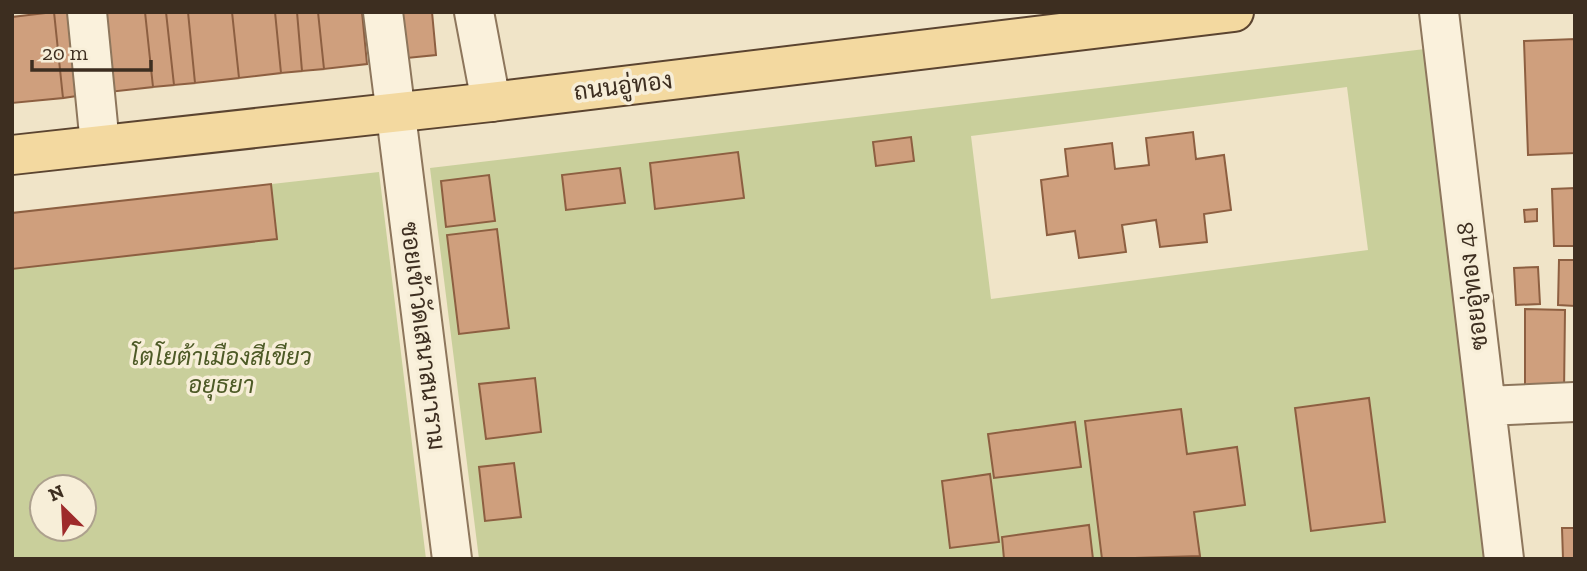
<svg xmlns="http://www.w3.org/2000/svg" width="1587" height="571" viewBox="0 0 1587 571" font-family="'Zilla Slab',Sarabun,serif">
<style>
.green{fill:#c9cf9b;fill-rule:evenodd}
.building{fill:#cf9f7d;stroke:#8d5f41;stroke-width:2}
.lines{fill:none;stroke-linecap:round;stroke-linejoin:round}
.minor-casing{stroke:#8d765c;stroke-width:42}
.major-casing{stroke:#5b4430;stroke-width:42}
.minor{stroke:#faf1dc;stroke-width:38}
.major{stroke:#f3d9a0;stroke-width:38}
.labels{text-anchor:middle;stroke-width:7;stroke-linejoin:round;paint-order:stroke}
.street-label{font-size:24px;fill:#3d2e20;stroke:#f7eed8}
.park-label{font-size:24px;font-style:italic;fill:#4d5a26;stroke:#f7eed8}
</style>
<rect width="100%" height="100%" fill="#f0e4c8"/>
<path class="green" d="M1425 49 1486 559H479L430 168ZM1347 87 1368 250 991 299 971 136Z
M379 172 426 559H12V213ZM42 487H84V529H42Z"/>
<path class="building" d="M54 12H75L84 95 63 98Z
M54 12 63 98 12 103V17Z
M101 12H145L153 87 109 92Z
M145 12H166L174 85 153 87Z
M166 12H188L195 83 174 85Z
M188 12H232L239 78 195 83Z
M232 12H275L281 73 239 78Z
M275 12H297L302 71 281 73Z
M297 12H318L324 69 302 71Z
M318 12H362L367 64 324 69Z
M392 12H432L436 55 397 59Z
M1575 39V153L1528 155 1524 41Z
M1193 132 1196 159 1224 155 1231 210 1204 214 1207 242 1160 247 1156 220 1122 225 1126 252 1079 258 1075 231 1047 235 1041 180 1068 176 1065 149 1112 143 1115 169 1149 165 1146 138Z
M911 137 914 161 876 166 873 142Z
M738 152 744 198 655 209 650 163Z
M620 168 625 203 566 210 562 175Z
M489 175 495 221 446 227 441 181Z
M271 184 277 239 12 269V213Z
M1575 188V246H1554L1552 189Z
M1537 209V221L1525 222 1524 210Z
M497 229 509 328 459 334 447 235Z
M1559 260H1575V306L1558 305Z
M1538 267 1540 304 1516 305 1514 268Z
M1525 309 1565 310 1564 394 1525 393Z
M535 378 541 432 486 439 479 384Z
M1369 398 1385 522 1311 531 1295 408Z
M1181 409 1187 454 1237 447 1245 505 1194 512 1200 556 1102 559 1085 421Z
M1075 422 1081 467 994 478 988 434Z
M514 463 521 517 485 521 479 467Z
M990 474 999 542 950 548 942 481Z
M1089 525 1093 559H1004L1002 537Z
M1562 528H1575V559H1563Z"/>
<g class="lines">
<defs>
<path id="minor" d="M87 12 100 145
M383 12 452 559
M474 12 491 102
M1439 12 1504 559
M1486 406 1575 402"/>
<path id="major" d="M12 155 491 102 1234 12"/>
</defs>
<use href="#minor" class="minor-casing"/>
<use href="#major" class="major-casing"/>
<use href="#minor" class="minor"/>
<use href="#major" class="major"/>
</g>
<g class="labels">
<g class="street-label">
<text transform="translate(623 86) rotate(-7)" y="8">ถนนอู่ทอง</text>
<text transform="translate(1472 286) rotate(-97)" y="8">ซอยอู่ทอง 48</text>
<text transform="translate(423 336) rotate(83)" y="8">ซอยเข้าวัดเสนาสนาราม</text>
</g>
<g class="park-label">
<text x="221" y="365">โตโยต้าเมืองสีเขียว<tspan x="221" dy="28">อยุธยา</tspan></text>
</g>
</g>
<rect width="1587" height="571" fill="none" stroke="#3d2e20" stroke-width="28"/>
<g transform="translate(63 508) rotate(336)"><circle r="33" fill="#f7eed8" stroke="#ada18e" stroke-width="2"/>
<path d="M0-5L12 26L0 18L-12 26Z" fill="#9e2a2b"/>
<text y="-10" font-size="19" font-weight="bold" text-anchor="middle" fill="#3d2e20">N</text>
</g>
<path d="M32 60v10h119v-10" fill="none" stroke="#3d2e20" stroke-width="3.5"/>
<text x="42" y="60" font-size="21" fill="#3d2e20" stroke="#f7eed8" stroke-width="5" paint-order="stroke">20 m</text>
</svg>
